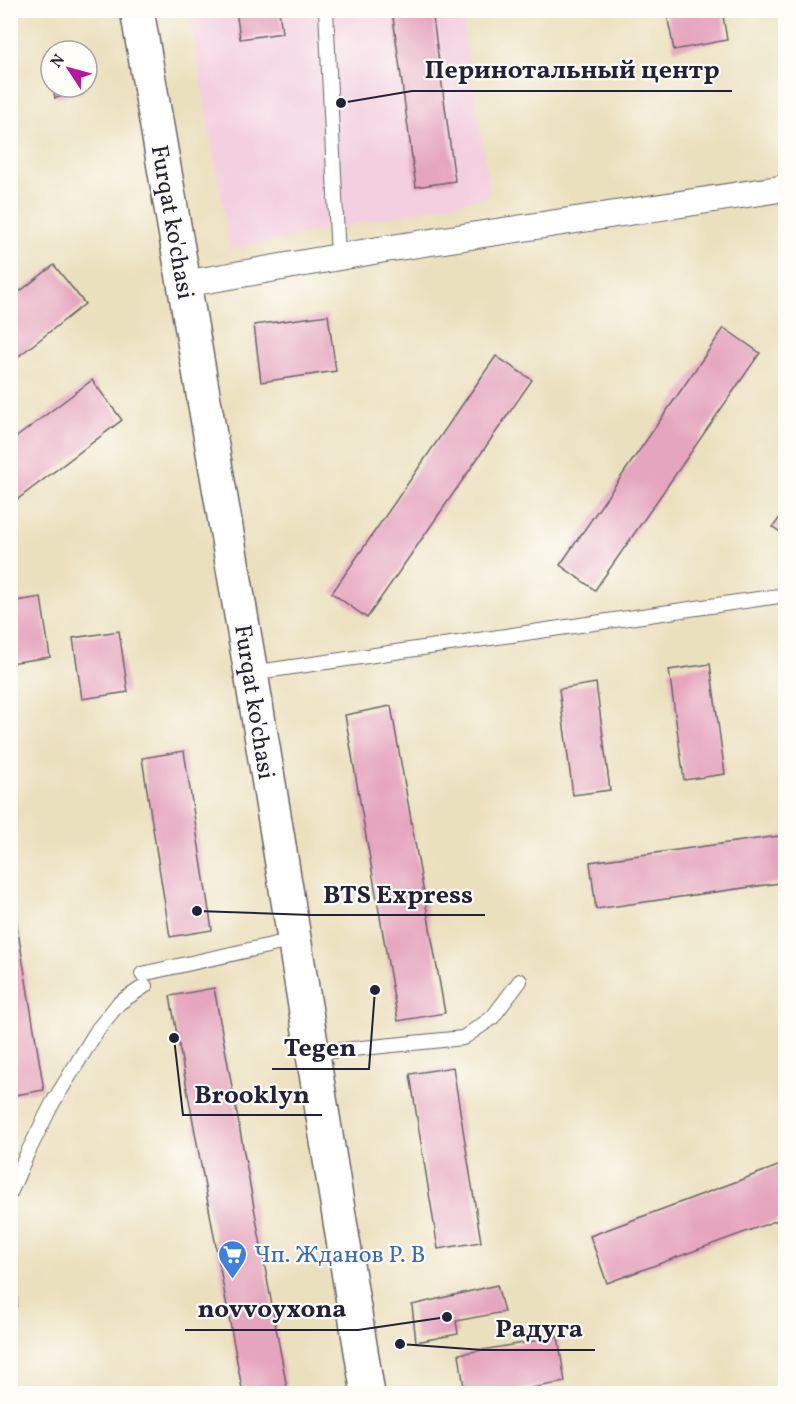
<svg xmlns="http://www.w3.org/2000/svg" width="796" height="1404" viewBox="0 0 796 1404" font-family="Vollkorn,serif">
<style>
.built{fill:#f3cfe0}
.building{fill:#e5a5be}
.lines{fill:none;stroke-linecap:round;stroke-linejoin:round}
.service-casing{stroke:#686469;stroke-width:16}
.minor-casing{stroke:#686469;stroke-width:28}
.secondary-casing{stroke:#686469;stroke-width:36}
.service{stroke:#fff;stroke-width:14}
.minor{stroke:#fff;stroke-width:26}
.secondary{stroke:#fff;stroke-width:33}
.labels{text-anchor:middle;stroke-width:4.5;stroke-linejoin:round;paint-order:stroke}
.street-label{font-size:24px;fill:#22223b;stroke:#fdfcf7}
.shop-label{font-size:24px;fill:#366cbe;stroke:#fdfcf7;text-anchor:start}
.leader{fill:none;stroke:#22223b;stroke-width:2}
.callout-dot{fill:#22223b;stroke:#fdfcf7;stroke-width:2}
.callout-label{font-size:26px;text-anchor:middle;font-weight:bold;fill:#22223b;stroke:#fdfcf7;stroke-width:4.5;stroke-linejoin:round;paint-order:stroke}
</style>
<rect width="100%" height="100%" fill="#fdfcf7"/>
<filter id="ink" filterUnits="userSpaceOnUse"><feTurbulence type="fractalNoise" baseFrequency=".0167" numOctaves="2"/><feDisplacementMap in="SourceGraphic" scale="12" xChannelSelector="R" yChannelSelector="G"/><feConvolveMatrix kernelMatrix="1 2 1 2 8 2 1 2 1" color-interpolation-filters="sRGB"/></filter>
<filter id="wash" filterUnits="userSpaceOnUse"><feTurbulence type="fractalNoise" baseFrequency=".008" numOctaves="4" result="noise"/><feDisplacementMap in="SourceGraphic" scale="24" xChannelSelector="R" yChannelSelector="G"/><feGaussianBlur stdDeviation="1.35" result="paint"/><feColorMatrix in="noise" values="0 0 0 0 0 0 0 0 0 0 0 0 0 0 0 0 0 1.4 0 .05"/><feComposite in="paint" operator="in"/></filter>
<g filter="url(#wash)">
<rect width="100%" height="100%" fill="#ebe0be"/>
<path class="built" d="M189 11H461L491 196 230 250Z"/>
<g id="blocks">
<path class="building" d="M236 10H279L282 33 240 39Z
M392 10H432L455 181 416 187Z
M666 10H722L727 40 674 50Z
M53 87H82L83 92 55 98Z
M54 265 85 304 10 363V299Z
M328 315 336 371 261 382 254 325Z
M724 328 760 353 595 590 560 565Z
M496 356 532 380 367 618 332 593Z
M92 380 122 420 10 505V442Z
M786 509V536L773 527Z
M41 597 50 657 10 663V602Z
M119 631 128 692 82 699 73 638Z
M710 664 725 774 684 780 669 670Z
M596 683 610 790 573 795 559 689Z
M391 706 445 1013 398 1021 345 715Z
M184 751 212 930 170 937 142 758Z
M786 835V882L596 909 590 862Z
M13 901 44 1090 10 1096V902Z
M214 988 287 1388 288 1394H243L170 996Z
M453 1067 481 1242 438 1249 410 1074Z
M786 1163V1217L607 1283 590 1236Z
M497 1285 504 1312 456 1321 458 1334 416 1342 412 1305Z
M558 1337 565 1382 498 1394H465L459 1354Z"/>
</g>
</g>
<g filter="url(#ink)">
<use href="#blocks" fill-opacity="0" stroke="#686469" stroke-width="1.5"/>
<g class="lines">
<defs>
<path id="service" d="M326 10 338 257
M251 673 786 595
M142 974 294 940
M312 1053 463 1038 492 1018 520 981
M10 1193 27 1154 52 1104 98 1029 119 1003 145 986
M10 1280V1303"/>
<path id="minor" d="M184 284 385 249 786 188"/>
<path id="secondary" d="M137 10 251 673 368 1394"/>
</defs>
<use href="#service" class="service-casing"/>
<use href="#minor" class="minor-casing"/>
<use href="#secondary" class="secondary-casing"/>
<use href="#service" class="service"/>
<use href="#minor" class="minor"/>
<use href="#secondary" class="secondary"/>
</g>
</g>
<defs>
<symbol id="supermarket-pin" viewBox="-11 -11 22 30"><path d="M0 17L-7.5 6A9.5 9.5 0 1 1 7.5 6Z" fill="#3f7fe0" stroke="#fdfcf7"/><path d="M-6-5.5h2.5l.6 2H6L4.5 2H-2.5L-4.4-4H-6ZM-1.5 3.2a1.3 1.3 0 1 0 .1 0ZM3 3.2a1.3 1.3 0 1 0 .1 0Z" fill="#fff"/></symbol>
</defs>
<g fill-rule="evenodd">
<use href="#supermarket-pin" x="216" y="1238" width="33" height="45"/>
</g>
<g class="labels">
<g class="street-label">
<text transform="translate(173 222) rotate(80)" y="8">Furqat ko'chasi</text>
<text transform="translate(255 702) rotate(81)" y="8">Furqat ko'chasi</text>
</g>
<g class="shop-label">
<text x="254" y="1262">Чп. Жданов Р. В</text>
</g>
</g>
<path class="leader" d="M341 103L412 91H732M197 911L311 915H485M375 990L369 1069H272M174 1038L183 1115H322M447 1317L358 1330H185M400 1344L483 1350H595"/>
<g class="callout-dot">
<circle cx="341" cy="103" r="6"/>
<circle cx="197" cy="911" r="6"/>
<circle cx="375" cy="990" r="6"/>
<circle cx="174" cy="1038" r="6"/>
<circle cx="447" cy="1317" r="6"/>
<circle cx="400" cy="1344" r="6"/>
</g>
<g class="callout-label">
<text x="572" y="78">Перинотальный центр</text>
<text x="398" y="903">BTS Express</text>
<text x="320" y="1056">Tegen</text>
<text x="252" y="1103">Brooklyn</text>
<text x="272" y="1317">novvoyxona</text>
<text x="539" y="1337">Радуга</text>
</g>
<rect width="796" height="1404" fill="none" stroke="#fdfcf7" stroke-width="36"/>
<g transform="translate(69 69) rotate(306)"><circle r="28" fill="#fdfcf7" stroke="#a5a5ac" stroke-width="1.5"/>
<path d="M0-4.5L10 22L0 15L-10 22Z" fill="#b5179e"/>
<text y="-9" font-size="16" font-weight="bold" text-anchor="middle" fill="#22223b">N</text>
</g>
</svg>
